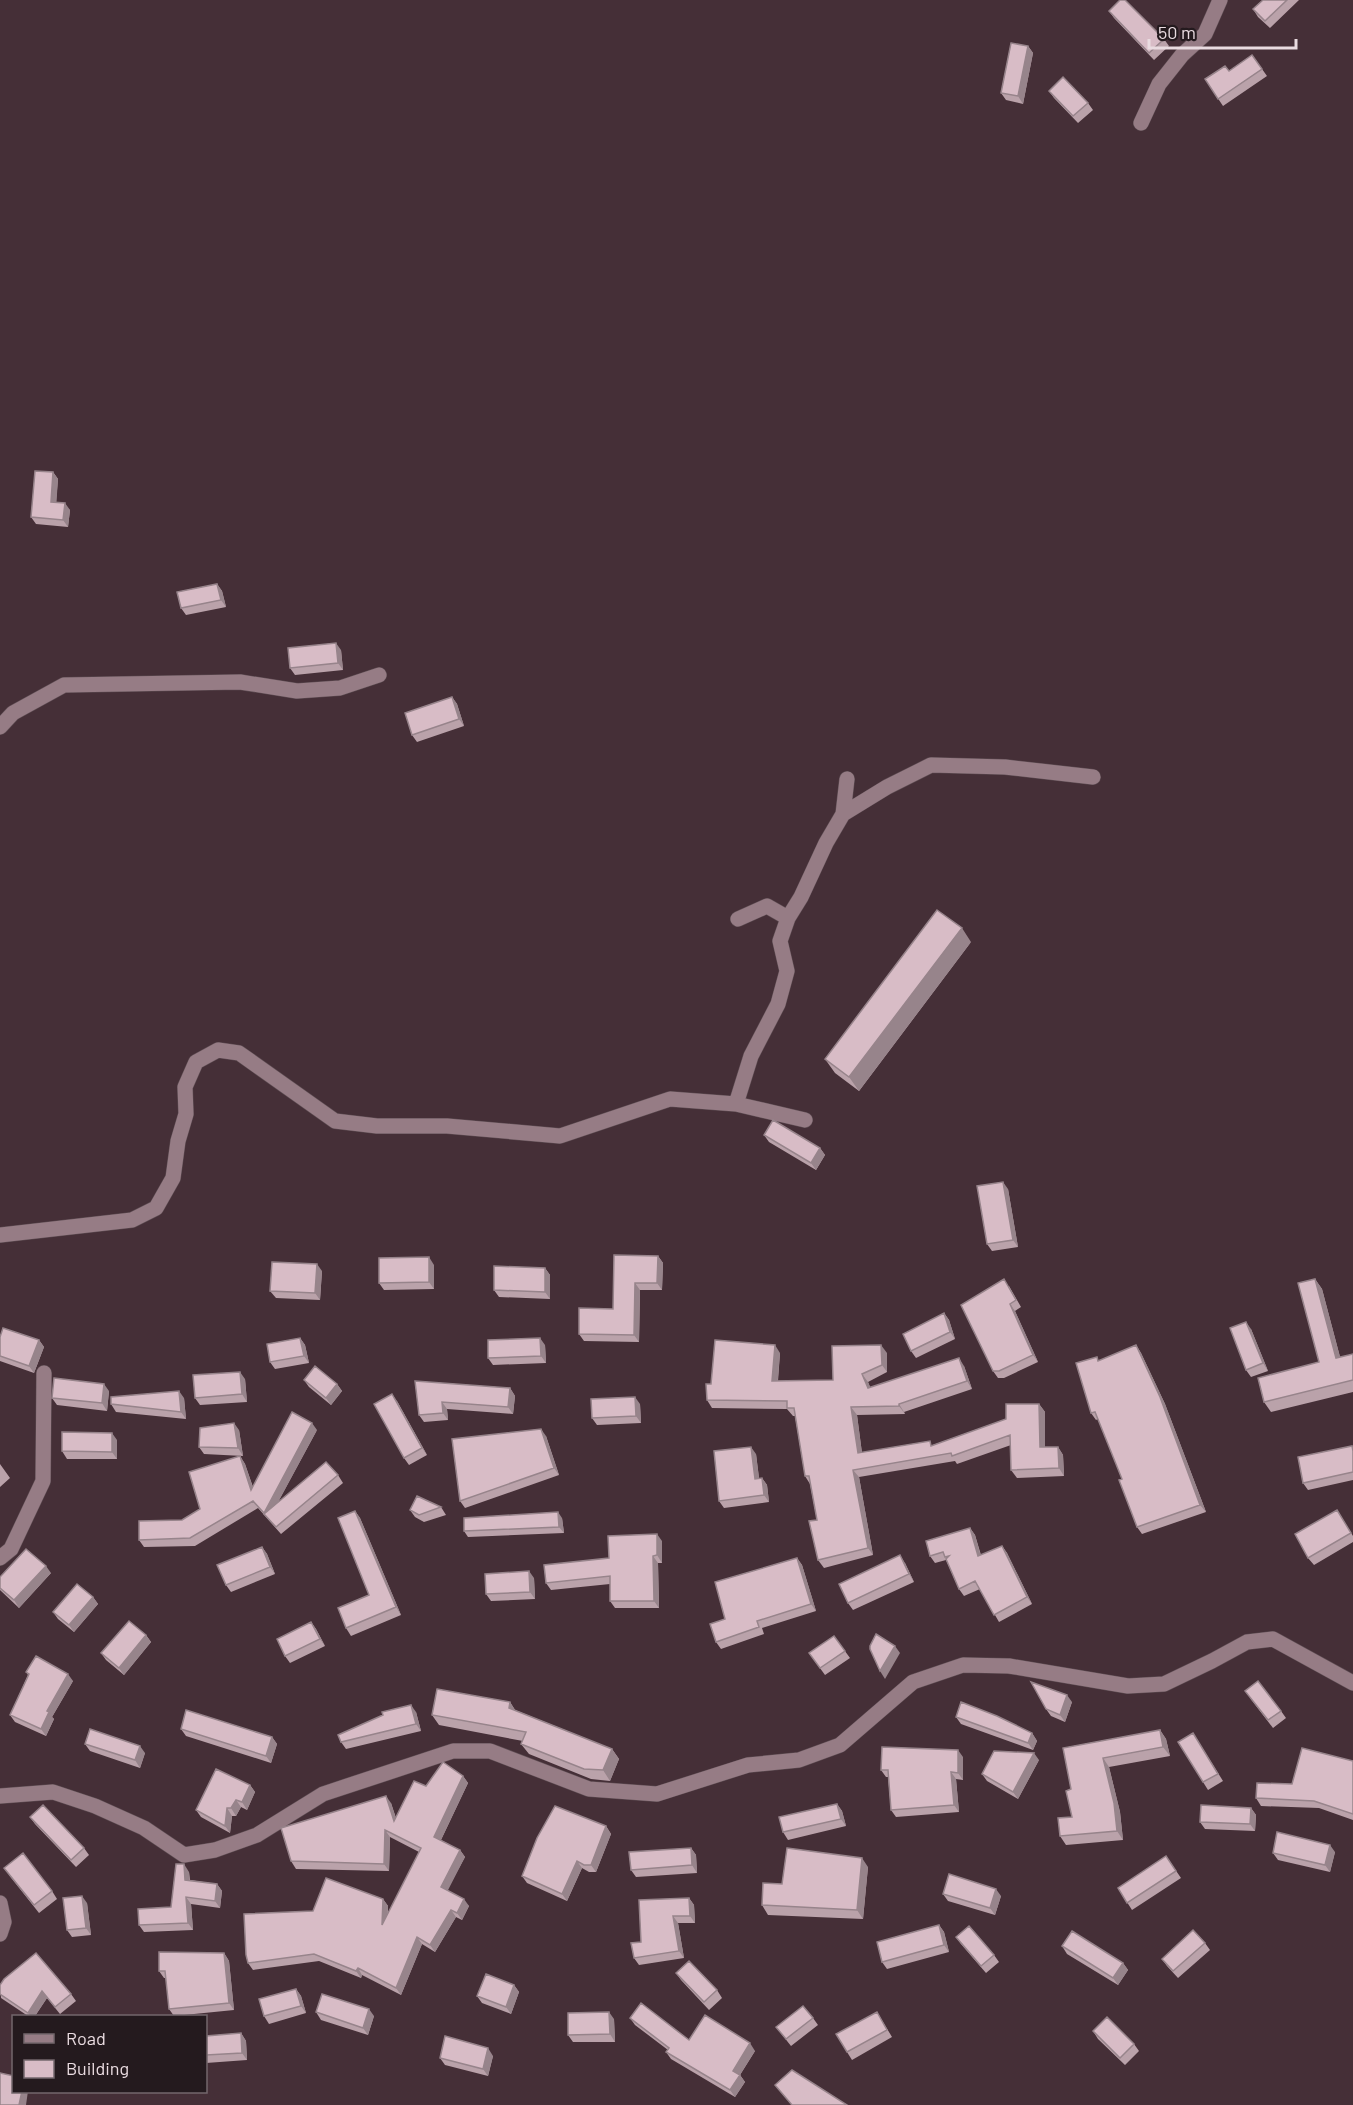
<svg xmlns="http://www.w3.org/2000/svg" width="1353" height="2105" viewBox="0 0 1353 2105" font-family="Barlow,sans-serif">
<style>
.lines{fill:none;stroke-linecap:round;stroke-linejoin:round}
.minor-casing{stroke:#5f4e54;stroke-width:16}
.minor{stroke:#967c85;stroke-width:15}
.wall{fill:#baa2aa}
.shaded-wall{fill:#97848b}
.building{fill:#d8bcc6;stroke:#97848b;stroke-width:1.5}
</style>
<rect width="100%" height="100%" fill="#452f37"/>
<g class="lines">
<defs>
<path id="minor" d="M1141 123 1159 84 1182 55 1205 34 1220 0
M0 727 13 713 64 685 240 682 297 691 340 688 379 675
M843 814 847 779
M738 919 767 906 788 918
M736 1104 751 1056 778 1004 787 971 780 941 788 918 801 897 826 843 843 814 887 787 931 765 1005 767 1093 777
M0 1235 132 1220 156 1208 173 1178 178 1141 186 1114 185 1087 196 1062 218 1050 239 1053 335 1121 377 1126H447L560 1136 670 1099 736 1104 805 1120
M0 1558 11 1549 43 1481 44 1373
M0 1796 53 1792 95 1806 144 1828 184 1855 215 1850 257 1835 323 1794 453 1751H490L589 1789 657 1794 748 1765 799 1760 840 1745 913 1682 963 1665 1009 1666 1128 1686 1164 1684 1212 1661 1247 1642 1273 1639 1353 1683
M0 1903 4 1922 0 1934"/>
</defs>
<use href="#minor" class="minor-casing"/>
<use href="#minor" class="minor"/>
</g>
<path class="wall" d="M1263 0H1299L1270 28 1258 17 1253 9Z
M1109 11 1164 39 1169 46 1154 60 1114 18Z
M1028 46 1033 53 1023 104 1006 100 1001 93Z
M1252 55 1267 76 1223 106 1205 79 1229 71Z
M1049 91 1088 103 1093 110 1078 123 1054 98Z
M53 472 58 479 56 502 70 510 68 527 36 524 31 517Z
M217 584 222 591 226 607 186 615 181 608Z
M341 650 343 670 295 675 290 668Z
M452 697 457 704 464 726 417 742 412 735Z
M971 942 859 1091 835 1073 825 1059Z
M764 1135 820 1148 825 1155 816 1170 769 1142Z
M1008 1189 1018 1247 992 1251 987 1244Z
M658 1256 663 1263 662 1290H640L639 1342 584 1341 579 1334 613 1309Z
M434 1265V1289L384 1290 379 1283Z
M545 1268 550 1275V1299L499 1297 494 1290Z
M322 1271 320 1300 276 1298 270 1291Z
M1315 1279 1322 1289 1340 1357 1353 1354V1392L1271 1412 1264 1402 1319 1362Z
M1009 1286 1021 1307 1015 1311 1038 1362 1004 1378H998L993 1371Z
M944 1313 949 1320 955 1339 916 1358 911 1351Z
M1251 1329 1268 1371 1251 1377 1246 1370Z
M0 1337 39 1340 44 1347 34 1373 0 1361Z
M300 1338 305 1345 309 1363 275 1369 270 1362Z
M545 1345 546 1363 493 1365 488 1358Z
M1136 1345 1141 1353 1165 1404 1206 1512 1142 1534 1137 1527 1122 1479 1098 1419 1096 1420 1091 1413 1100 1361Z
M780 1353 778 1381 833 1380 887 1353V1372L868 1382 870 1387 964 1366 972 1389 904 1412 905 1414 857 1415 862 1453 933 1445 1006 1419 1039 1404 1045 1412V1447H1058L1063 1455 1064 1476 1017 1478 1011 1470V1445L957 1464 955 1461 859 1477 873 1555 824 1568 818 1560 817 1520 810 1484 805 1476 795 1416H793L787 1409 712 1408 707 1400 711 1384Z
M245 1379 247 1402 200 1405 195 1398Z
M304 1380 337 1384 342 1391 331 1405 309 1387Z
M415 1381 510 1388 515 1396 513 1414 447 1409 448 1420 424 1422 419 1415Z
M109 1391 107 1411 57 1405 52 1398Z
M184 1398 186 1419 116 1412 111 1404Z
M397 1401 427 1455 409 1465 404 1458Z
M640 1404 641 1423 597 1425 592 1418Z
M239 1430 243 1456 204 1454 199 1447Z
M317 1430 278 1502 338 1475 343 1483 281 1534 258 1508 195 1546 144 1547 139 1540 182 1520 200 1509 240 1456 245 1464 253 1487Z
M546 1436 559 1475 465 1508 460 1501Z
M117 1440V1459H67L62 1451Z
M1353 1447V1480L1308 1490 1303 1483Z
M756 1454 759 1478H762L767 1485 769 1502 724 1508 719 1501Z
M0 1464 10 1478 0 1487Z
M441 1507 446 1515 424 1522 415 1517 410 1510Z
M1337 1510 1353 1536V1542L1314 1565 1308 1558Z
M355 1511 360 1518 401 1615 351 1636 346 1628 369 1595Z
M562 1518 564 1533 468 1537 464 1531Z
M970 1528 975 1535 981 1555 1002 1546 1007 1553 1032 1604 999 1622 980 1589 964 1596 959 1589 946 1560 935 1563 930 1556Z
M662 1541V1563H658L659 1608H615L610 1601V1584L551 1590 546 1583 609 1558Z
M262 1547 267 1554 275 1574 231 1592 226 1585Z
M797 1558 802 1565 816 1611 762 1628 764 1634 721 1649 716 1642 725 1619Z
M905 1563 914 1582 853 1610 848 1603Z
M51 1573 19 1608 0 1590V1577Z
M534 1578 535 1599 491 1601 486 1594Z
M93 1597 98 1604 74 1632 58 1619 53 1612Z
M311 1622 316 1629 325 1646 290 1663 285 1656Z
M146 1635 151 1642 124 1675 106 1660 101 1653Z
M834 1636 850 1658 825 1675 809 1653Z
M26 1672 73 1681 52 1717 54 1719 46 1736 15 1722 10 1715 28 1675Z
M1250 1698 1281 1711 1286 1718 1273 1728Z
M510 1702 515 1710 612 1749 619 1759 610 1781 591 1779 529 1754 521 1744 523 1741 439 1725 432 1715Z
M1072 1702 1065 1722 1051 1716 1046 1709Z
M416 1712 421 1731 346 1749 341 1742 383 1715Z
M956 1717 1032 1733 1037 1741 1033 1750 961 1724Z
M181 1729 272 1737 277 1744 271 1763 186 1736Z
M1160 1730 1166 1739 1170 1756 1109 1767 1120 1812 1123 1840 1066 1845 1060 1836 1072 1817 1071 1789 1063 1748Z
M1193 1733 1223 1781 1208 1790 1203 1782Z
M85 1744 145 1753 140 1768 90 1751Z
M963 1757V1780L956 1779 959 1812 896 1817 891 1810 888 1777H886L881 1770Z
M1039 1760 1018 1799 987 1781 982 1774Z
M1353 1761V1820L1319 1808 1261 1806 1256 1798Z
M463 1776 468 1783 441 1840 460 1850 465 1857 447 1890 469 1906 462 1920 456 1917 435 1952 422 1944 401 1995 362 1975 361 1978 319 1961 253 1970 248 1963 313 1911 383 1899 388 1906V1914L419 1852 390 1837 389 1871 296 1869 291 1861 391 1803 396 1818 426 1786Z
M250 1785 255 1792 247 1810 241 1807 236 1816H232L230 1833 201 1817 196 1810Z
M837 1804 842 1811 846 1826 788 1840 783 1832Z
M1251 1808 1256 1815 1255 1831 1205 1829 1200 1822Z
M30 1817 84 1848 89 1855 76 1867 35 1824Z
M606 1826 611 1834 596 1872H589L582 1868 567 1901 527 1883 522 1876Z
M691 1848 696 1855 697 1873 636 1877 631 1870Z
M1335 1852 1330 1872 1278 1860 1273 1853Z
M1166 1856 1181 1878 1132 1910 1118 1888Z
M868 1867 863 1919 768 1915 762 1905 782 1884Z
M189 1872 190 1880 217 1884 222 1891 220 1908 191 1904 193 1930 144 1932 139 1925 171 1907Z
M9 1875 52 1891 57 1899 39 1913Z
M943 1894 1001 1896 995 1915 948 1901Z
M689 1898 694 1905 695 1923H678L684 1958 639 1965 634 1958 641 1942Z
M87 1903 91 1935 72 1937 67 1930Z
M939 1925 944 1932 949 1952 887 1969 882 1962Z
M956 1937 994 1955 999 1962 986 1973 961 1944Z
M1205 1943 1210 1950 1178 1978 1167 1966 1162 1959Z
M1062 1946 1123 1963 1128 1970 1118 1985 1067 1954Z
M224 1953 229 1961 234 2010 174 2016 169 2009 166 1978H164L159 1971Z
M676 1973 717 1990 722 1998 709 2010 681 1980Z
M0 1985 71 1994 76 2001 60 2014 47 1998 35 2016H28L1 1998Z
M514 1985 519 1992 511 2014 482 2003 477 1996Z
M296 1989 301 1996 306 2013 269 2024 264 2016Z
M316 2012 374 2016 368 2035 321 2020Z
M877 2012 892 2037 852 2060 847 2052Z
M630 2018 689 2040 755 2051 740 2075 745 2082 735 2097 671 2059 666 2052 668 2050 635 2025Z
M813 2018 818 2025 791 2046 776 2027Z
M614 2019 615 2042H573L568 2035Z
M1093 2031 1134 2044 1139 2051 1125 2065 1098 2039Z
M241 2033 246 2041 247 2060 206 2063V2036Z
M493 2056 488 2076 445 2065 440 2058Z"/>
<path class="shaded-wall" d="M1028 46 1033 53 1023 104 1018 96Z
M53 472 58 479 56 509 51 502Z
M65 503 70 510 68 527 63 520Z
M217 584 222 591 226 607 221 600Z
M336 643 341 650 343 670 338 663Z
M452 697 457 704 464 726 459 719Z
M962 928 971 942 859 1091 849 1077Z
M820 1148 825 1155 816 1170 811 1163Z
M1003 1182 1008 1189 1018 1247 1013 1240Z
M658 1256 663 1263 662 1290 657 1283Z
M429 1257 434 1265V1289L429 1282Z
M317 1264 322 1271 320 1300 315 1293Z
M545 1268 550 1275V1299L545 1292Z
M1315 1279 1322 1289 1343 1368 1336 1358Z
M635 1283 640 1290 639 1342 634 1335Z
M1010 1304 1015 1311 1038 1362 1033 1355Z
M944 1313 949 1320 955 1339 950 1332Z
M1246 1322 1251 1329 1268 1371 1263 1363Z
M300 1338 305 1345 309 1363 304 1356Z
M540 1338 545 1345 546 1363 541 1356Z
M39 1340 44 1347 34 1373 29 1366Z
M775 1345 780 1353 777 1389 772 1381Z
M881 1345 887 1353V1372L882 1365Z
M1136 1345 1141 1353 1165 1404 1206 1512 1200 1505Z
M959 1358 964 1366 972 1389 967 1381Z
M240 1372 245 1379 247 1402 242 1394Z
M862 1374 868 1382 874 1396 868 1388Z
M104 1384 109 1391 107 1411 102 1403Z
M337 1384 342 1391 331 1405 326 1398Z
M510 1388 515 1396 513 1414 508 1407Z
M179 1391 184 1398 186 1419 181 1412Z
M392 1394 397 1401 427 1455 422 1448Z
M635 1397 640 1404 641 1423 636 1416Z
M442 1402 447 1409 448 1420 443 1413Z
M899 1404 904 1412 905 1414 899 1406Z
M1039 1404 1045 1412V1455L1040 1447Z
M851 1407 857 1415 863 1461 858 1453Z
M234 1423 239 1430 243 1456 238 1448Z
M312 1423 317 1430 269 1519 264 1514 269 1520 264 1513Z
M541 1429 546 1436 559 1475 554 1468Z
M112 1433 117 1440V1459L112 1452Z
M751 1447 756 1454 760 1486 755 1479Z
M1058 1447 1063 1455 1064 1476 1059 1468Z
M240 1456 245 1464 256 1497 251 1490Z
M853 1470 859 1477 873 1555 868 1548Z
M762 1478 767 1485 769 1502 764 1495Z
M355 1511 360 1518 401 1615 396 1607Z
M558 1512 562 1518 564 1533 559 1527Z
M970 1528 975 1535 983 1564 978 1556Z
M657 1534 662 1541V1563L657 1555Z
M1002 1546 1007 1553 1032 1604 1027 1597Z
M262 1547 267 1554 275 1574 270 1567Z
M900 1555 905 1563 914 1582 909 1574Z
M653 1556 658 1563 659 1608 654 1601Z
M797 1558 802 1565 816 1611 811 1604Z
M46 1566 51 1573 19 1608 14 1600Z
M529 1571 534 1578 535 1599 530 1592Z
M93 1597 98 1604 74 1632 69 1625Z
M311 1622 316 1629 325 1646 320 1639Z
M146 1635 151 1642 124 1675 119 1668Z
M895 1646 900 1653 885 1679 880 1671Z
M68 1674 73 1681 52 1717 54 1719 46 1736 41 1729 47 1711Z
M1067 1695 1072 1702 1065 1722 1060 1715Z
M510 1702 517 1713 509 1708Z
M411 1705 416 1712 421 1731 416 1724Z
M1160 1730 1166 1739 1170 1756 1163 1747Z
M1032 1733 1037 1741 1033 1750 1028 1743Z
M272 1737 277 1744 271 1763 266 1756Z
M140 1746 145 1753 140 1768 135 1760Z
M612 1749 619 1759 610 1781 603 1770Z
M958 1750 963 1757V1780L958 1773Z
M1034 1753 1039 1760 1018 1799 1013 1792Z
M1103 1758 1109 1767 1120 1812 1123 1840 1117 1831Z
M951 1772 956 1779 959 1812 954 1805Z
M463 1776 468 1783 439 1844 434 1837Z
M250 1785 255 1792 247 1810 242 1802Z
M386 1796 391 1803 399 1828 394 1821Z
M236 1800 241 1807 236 1816 231 1808Z
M837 1804 842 1811 846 1826 841 1819Z
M227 1808 232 1816 230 1833 225 1826Z
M1251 1808 1256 1815 1255 1831 1250 1824Z
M606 1826 611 1834 596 1872 591 1865Z
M385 1830 390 1837 389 1871 384 1864Z
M1330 1845 1335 1852 1330 1872 1325 1865Z
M691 1848 696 1855 697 1873 692 1865Z
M460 1850 465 1857 446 1894 441 1887Z
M862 1858 868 1867 863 1919 857 1910Z
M577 1861 582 1868 567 1901 562 1894Z
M184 1864 189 1872 190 1887 185 1880Z
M217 1884 222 1891 220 1908 215 1901Z
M996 1889 1001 1896 995 1915 990 1908Z
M82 1896 87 1903 91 1935 86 1928Z
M186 1897 191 1904 193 1930 188 1923Z
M689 1898 694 1905 695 1923 690 1916Z
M383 1899 388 1906 387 1932 382 1925Z
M464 1899 469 1906 462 1920 457 1913Z
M451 1910 456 1917 435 1952 430 1945Z
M673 1916 678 1923 684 1958 679 1951Z
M939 1925 944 1932 949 1952 944 1945Z
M417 1937 422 1944 401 1995 396 1988Z
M224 1953 229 1961 234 2010 229 2003Z
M1123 1963 1128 1970 1118 1985 1113 1978Z
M358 1968 362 1975 361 1978 356 1971Z
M514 1985 519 1992 511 2014 506 2007Z
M296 1989 301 1996 306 2013 301 2006Z
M42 1991 47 1998 35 2016H31L28 2013Z
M369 2009 374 2016 368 2035 363 2028Z
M609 2012 614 2019 615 2042 610 2034Z
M241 2033 246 2041 247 2060 242 2053Z
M750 2043 755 2051 738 2078 733 2071Z
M488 2048 493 2056 488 2076 483 2069Z
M740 2075 745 2082 735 2097 730 2090Z
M22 2091H28L26 2105H19Z"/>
<path class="building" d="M1120 0H1125L1164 39 1149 53 1109 11Z
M1263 0H1287L1265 21 1253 9Z
M1011 43 1028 46 1018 96 1001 93Z
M1252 55 1262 69 1218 99 1205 79 1225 66 1229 71Z
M1063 77 1088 103 1073 116 1049 91Z
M35 471 53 472 51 502 65 503 63 520 31 517Z
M217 584 221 600 181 608 177 592Z
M336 643 338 663 290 668 288 648Z
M452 697 459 719 412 735 405 713Z
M937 910 962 928 849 1077 825 1059Z
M773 1120 820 1148 811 1163 764 1135Z
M1003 1182 1013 1240 987 1244 977 1186Z
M614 1255 658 1256 657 1283H635L634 1335 579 1334V1308L613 1309Z
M429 1257V1282L379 1283V1258Z
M272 1262 317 1264 315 1293 270 1291Z
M494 1266 545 1268V1292L494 1290Z
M1004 1279 1016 1300 1010 1304 1033 1355 999 1371H993L961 1305Z
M1315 1279 1336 1358 1353 1354V1380L1264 1402 1258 1378 1319 1362 1298 1283Z
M944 1313 950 1332 911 1351 903 1334Z
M1246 1322 1263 1363 1246 1370 1230 1328Z
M3 1328 39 1340 29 1366 0 1356V1337Z
M300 1338 304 1356 270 1362 267 1344Z
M540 1338 541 1356 488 1358V1340Z
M715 1340 775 1345 772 1381 833 1380 832 1346 881 1345 882 1365 862 1374 868 1388 959 1358 967 1381 899 1404V1406L851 1407 858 1453 930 1441 931 1446 1006 1419V1404H1039L1040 1447H1058L1059 1468 1011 1470 1010 1435 952 1456 951 1453 853 1470 868 1548 818 1560 809 1521 817 1520 809 1476H805L794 1408H787V1401L707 1400 706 1384H711Z
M1136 1345 1160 1397 1200 1505 1137 1527 1119 1480 1122 1479 1095 1412 1091 1413 1076 1363 1097 1357 1098 1361Z
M315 1366 337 1384 326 1398 304 1380Z
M240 1372 242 1394 195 1398 193 1375Z
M54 1378 104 1384 102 1403 52 1398Z
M415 1381 510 1388 508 1407 442 1402 443 1413 419 1415Z
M179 1391 181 1412 111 1404V1397Z
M392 1394 422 1448 404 1458 374 1404Z
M635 1397 636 1416 592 1418 591 1399Z
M292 1412 312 1423 264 1513 253 1501 190 1538 139 1540V1521L182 1520 200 1509 189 1472 240 1456 251 1490Z
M234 1423 238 1448 199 1447 200 1428Z
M541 1429 554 1468 460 1501 452 1439Z
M62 1432 112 1433V1452L62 1451Z
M1352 1446 1353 1451V1472L1303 1483 1298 1457Z
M751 1447 755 1479 762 1478 764 1495 719 1501 714 1451Z
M326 1462 338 1475 276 1527 264 1514Z
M417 1496 441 1507 419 1515 410 1510Z
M1337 1510 1351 1533 1308 1558 1295 1534Z
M355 1511 396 1607 346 1628 338 1608 369 1595 338 1518Z
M558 1512 559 1527 464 1531V1518Z
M970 1528 978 1556 1002 1546 1027 1597 994 1615 975 1581 959 1589 946 1559 949 1556 945 1557 943 1552 930 1556 926 1541Z
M657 1534V1555L653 1556 654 1601H610V1576L546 1583 544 1565 609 1558 608 1536Z
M262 1547 270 1567 226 1585 217 1565Z
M26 1549 46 1566 14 1600 0 1588V1577Z
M900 1555 909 1574 848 1603 839 1584Z
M797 1558 811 1604 757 1621 759 1627 716 1642 710 1624 725 1619 715 1582Z
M529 1571 530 1592 486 1594 485 1574Z
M77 1584 93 1597 69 1625 53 1612Z
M129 1621 146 1635 119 1668 101 1653Z
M311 1622 320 1639 285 1656 277 1639Z
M876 1634 895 1646 880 1671 870 1649V1646Z
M834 1636 845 1651 820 1668 809 1653Z
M36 1656 68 1674 47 1711 49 1712 41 1729 10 1715 29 1674 26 1672Z
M1258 1681 1281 1711 1268 1720 1245 1691Z
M1031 1682 1067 1695 1060 1715 1046 1709Z
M437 1689 510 1702 509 1708 612 1749 603 1770 584 1769 521 1744 526 1732 432 1715Z
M961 1702 997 1716 1032 1733 1028 1743 956 1717Z
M411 1705 416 1724 341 1742 338 1735 383 1715 382 1712Z
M186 1710 272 1737 266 1756 181 1729Z
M90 1729 140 1746 135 1760 85 1744Z
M1160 1730 1163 1747 1103 1758 1114 1803 1117 1831 1060 1836 1058 1818 1072 1817 1066 1791 1071 1789 1063 1748Z
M1193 1733 1218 1774 1203 1782 1178 1742Z
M882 1747 958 1750V1773L951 1772 954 1805 891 1810 888 1770H881Z
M1302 1748 1353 1761V1814L1314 1801 1256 1798 1257 1783 1292 1784Z
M994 1751 1034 1753 1013 1792 982 1774Z
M443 1762 463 1776 434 1837 460 1850 441 1887 464 1899 457 1913 451 1910 430 1945 417 1937 396 1988 358 1968 356 1971 314 1954 248 1963 246 1955 244 1914 313 1911 326 1878 383 1899 382 1925 421 1848 385 1830 384 1864 291 1861 281 1828 386 1796 394 1821 414 1781 426 1786Z
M216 1769 250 1785 242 1802 236 1800 231 1808H227L225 1826 196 1810Z
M837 1804 841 1819 783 1832 779 1817Z
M43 1805 84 1848 71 1860 30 1817Z
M1201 1805 1251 1808 1250 1824 1200 1822Z
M555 1806 606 1826 591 1865H584L577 1861 562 1894 522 1876 537 1838Z
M1277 1832 1330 1845 1325 1865 1273 1853Z
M691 1848 692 1865 631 1870 629 1852Z
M787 1848 862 1858 857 1910 762 1905 763 1883 782 1884Z
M23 1853 52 1891 34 1905 4 1868Z
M1166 1856 1176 1871 1127 1903 1118 1888Z
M176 1864H184L185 1880 217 1884 215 1901 186 1897 188 1923 139 1925 138 1909 171 1907Z
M949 1874 996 1889 990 1908 943 1894Z
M82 1896 86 1928 67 1930 63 1898Z
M689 1898 690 1916H673L679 1951 634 1958 631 1943 641 1942 639 1900Z
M939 1925 944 1945 882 1962 877 1942Z
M969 1926 994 1955 981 1966 956 1937Z
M1193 1930 1205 1943 1173 1971 1162 1959Z
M1072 1931 1123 1963 1113 1978 1062 1946Z
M159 1952 224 1953 229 2003 169 2009 165 1971H159Z
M36 1953 71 1994 55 2007 42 1991 28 2013 0 1994V1985L4 1979Z
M689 1961 717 1990 704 2002 676 1973Z
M486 1974 514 1985 506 2007 477 1996Z
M296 1989 301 2006 264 2016 259 1999Z
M322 1994 369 2009 363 2028 316 2012Z
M641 2003 689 2040 705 2015 750 2043 733 2071 740 2075 730 2090 666 2052 669 2048 630 2018Z
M803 2006 813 2018 786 2039 776 2027Z
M609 2012 610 2034 568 2035V2013Z
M877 2012 887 2030 847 2052 836 2034Z
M1107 2017 1134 2044 1120 2058 1093 2031Z
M241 2033 242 2053 206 2055V2036Z
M445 2036 488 2048 483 2069 440 2058Z
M792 2070 847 2105H792L775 2085Z
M0 2073 14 2076V2091H22L19 2105H0Z"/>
<rect x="12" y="2015" width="195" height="78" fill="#241a1e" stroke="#73676c" stroke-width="1.5"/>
<rect x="24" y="2034" width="30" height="9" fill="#967c85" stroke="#73676c" stroke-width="1.5"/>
<text x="66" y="2045" font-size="18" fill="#e9dbe0">Road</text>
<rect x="24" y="2060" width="30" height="18" fill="#d8bcc6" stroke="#73676c" stroke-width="1.5"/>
<text x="66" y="2075" font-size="18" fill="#e9dbe0">Building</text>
<path d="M1149 39v9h147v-9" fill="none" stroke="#e9dbe0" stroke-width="3"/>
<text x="1158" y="39" font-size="18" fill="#e9dbe0" stroke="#241a1e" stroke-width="4.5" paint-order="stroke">50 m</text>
</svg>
